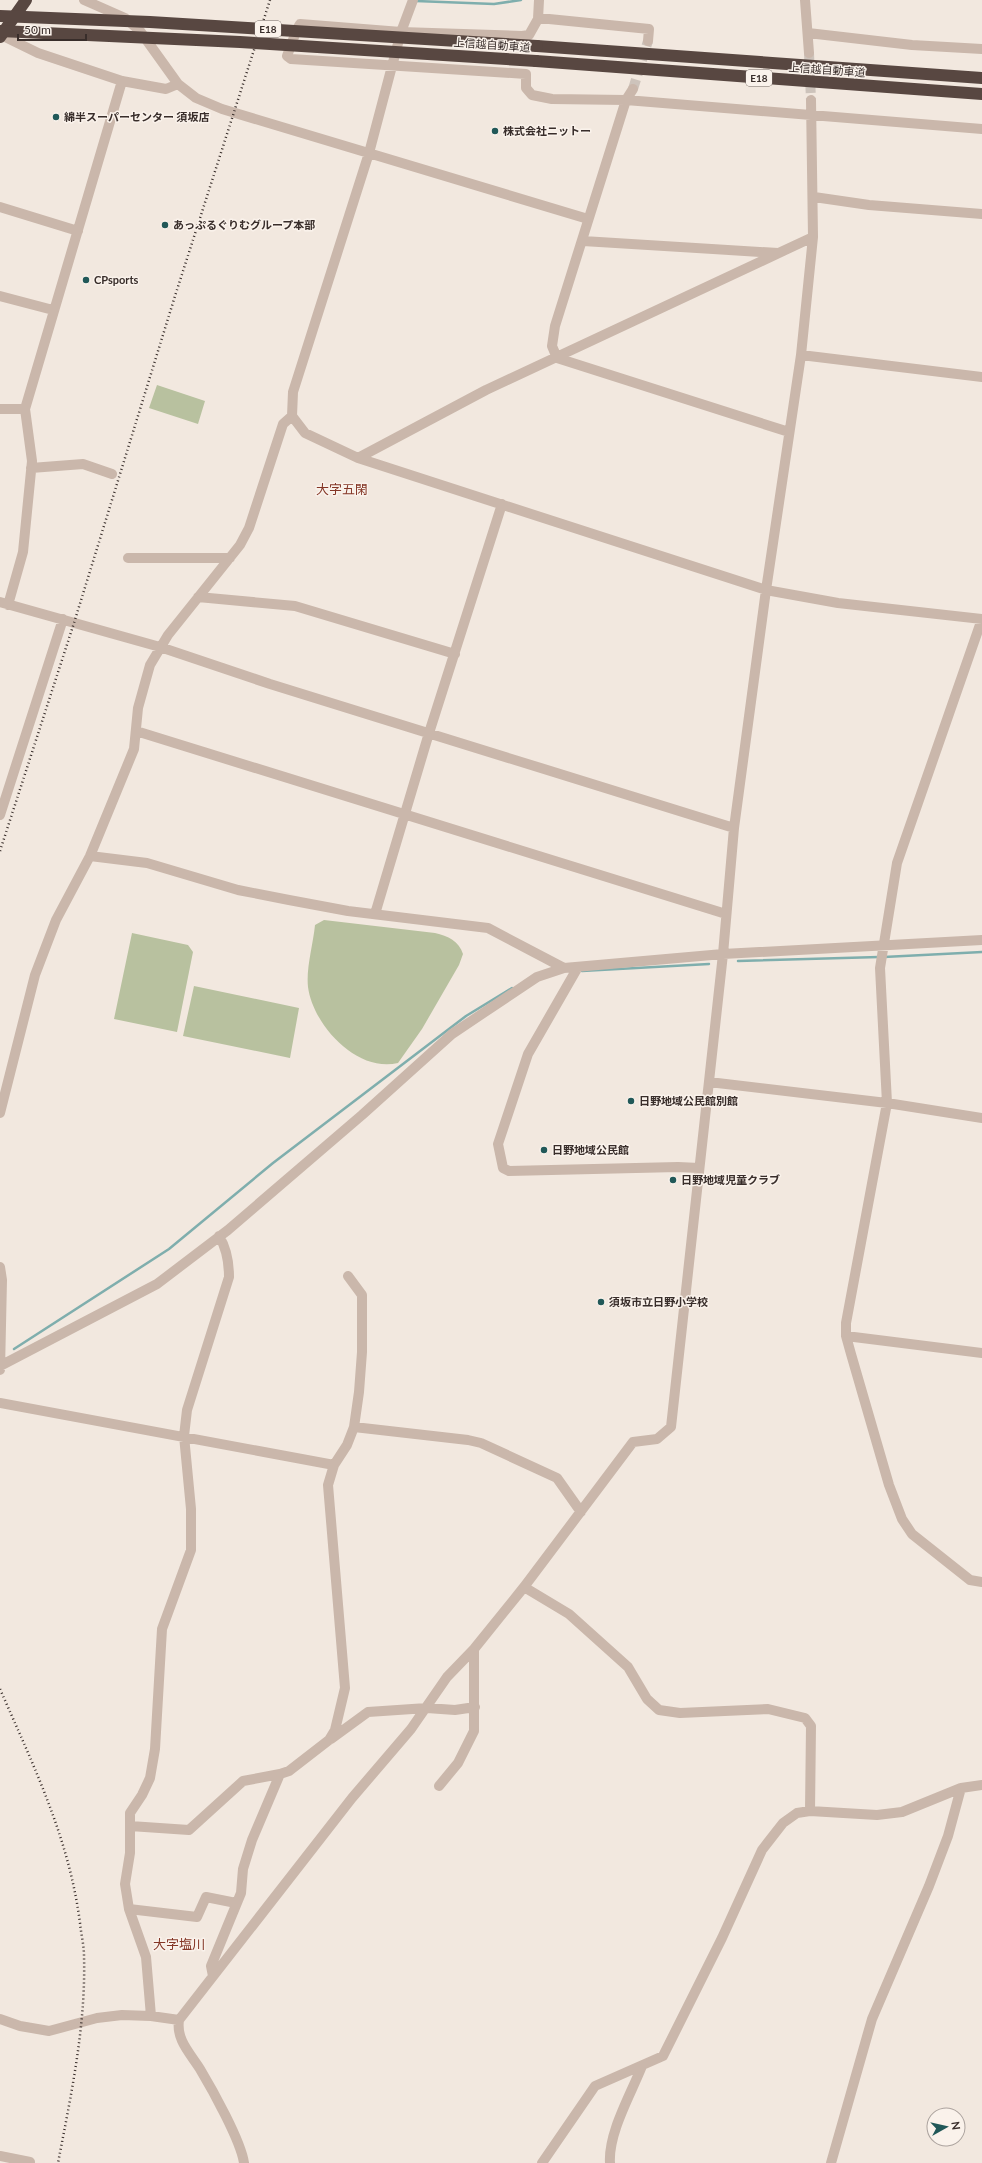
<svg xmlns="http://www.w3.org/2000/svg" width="982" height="2163" viewBox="0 0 982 2163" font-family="Lato,'Noto Sans JP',sans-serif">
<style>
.pitch{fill:#b8c19f}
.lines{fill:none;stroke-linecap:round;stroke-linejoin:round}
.stream{stroke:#7faead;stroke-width:2.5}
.minor-tunnel{stroke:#cdc3bb;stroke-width:10;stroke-dasharray:10 5;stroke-linecap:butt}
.minor{stroke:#cab7ab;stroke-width:10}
.highway{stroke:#584741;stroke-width:12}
.rail{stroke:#382d2a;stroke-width:2.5;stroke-dasharray:1 3;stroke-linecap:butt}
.highway-bridge{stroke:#584741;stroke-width:12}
.poi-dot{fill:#215858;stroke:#faf2eb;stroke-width:1.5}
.labels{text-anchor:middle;stroke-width:3;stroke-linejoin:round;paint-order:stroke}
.shield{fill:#faf2eb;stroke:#726864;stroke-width:1}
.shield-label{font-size:10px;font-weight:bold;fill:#382d2a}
.street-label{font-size:11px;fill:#382d2a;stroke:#faf2eb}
.poi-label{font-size:11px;font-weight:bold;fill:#382d2a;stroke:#faf2eb;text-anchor:start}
.quarter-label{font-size:13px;fill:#843626;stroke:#faf2eb}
</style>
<rect width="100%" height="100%" fill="#f2e8df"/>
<path class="pitch" d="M157 385 205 401 198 424 149 408Z
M324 920 435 933C448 936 459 941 463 954L459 965 422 1029 398 1063C357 1073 313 1025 308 987 306 968 313 945 315 925Z
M132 933 188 945 193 952 177 1032 114 1019Z
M194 986 299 1008 290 1058 183 1036Z"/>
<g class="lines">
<path class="stream" d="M416 1 494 4 521 0
M884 957 982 952
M738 961 879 957
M582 971 709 964
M14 1349 169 1249 273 1163 466 1016 512 988"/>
<path class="minor-tunnel" d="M809 53 811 100
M633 89 648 41"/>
<path class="minor" d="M84 0 125 18 140 31 178 84 196 98 222 109 588 219
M413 0 401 32 369 153 293 392 292 416 305 433 358 458 766 590 838 603 982 619
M805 0 809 53
M538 19 539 0
M808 33 912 45 982 49
M1 35 38 53 122 81 166 89 178 84
M648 41 649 29 549 19H538L529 35 522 36 401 32 300 24 297 29 287 56 291 59 526 74V88L532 95 552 99 626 100 982 129
M633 89 626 100 555 326 552 346 557 358 789 432
M814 197 869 205 982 214
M0 207 78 231
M583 241 778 253
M0 296 53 310
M801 355 982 377
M0 409H25
M358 458 486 390 813 237
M31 468 83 464 112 474
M128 558H230
M198 597 295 606 455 654
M0 602 160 647 270 684 734 828
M8 605 23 552 32 461 25 409 122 81
M982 619 897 863 880 968 887 1103 846 1323V1336L851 1354 889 1485 902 1519 912 1534 970 1580 982 1582
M136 731 726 914
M0 815 63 619
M90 856 147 863 238 890 289 900 348 911 488 928 564 968
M375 914 429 733 502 504
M578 967 528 1054 498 1144 503 1168 509 1171 678 1167 699 1168
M709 1082 887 1103 982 1118
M0 1113 35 975 56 920 90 856 134 749 138 708 150 665 168 635 240 545 249 528 283 424 292 416
M0 1267 2 1280 0 1370
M846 1336 982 1353
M0 1366 157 1284 228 1230 362 1115 452 1034 537 977 564 968 723 954 982 940
M0 1403 334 1465
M354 1427 468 1440 481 1443 557 1478 581 1512
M524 1587 569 1614 628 1667 647 1699 659 1710 680 1713 768 1709 805 1718 811 1726 810 1811
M331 1739 368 1712 427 1708 455 1710 475 1707
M439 1786 458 1763 474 1731V1649
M130 1826 189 1830 243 1781 280 1774
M129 1909 197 1917 206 1897 236 1903
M213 1976 211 1966 241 1893 243 1869 252 1840 280 1774 289 1771 329 1740 335 1730 345 1688 328 1485 334 1465 347 1445 354 1427 359 1392 362 1352V1295L348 1276
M151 2016 146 1957 129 1909 125 1884 130 1853V1813L142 1795 150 1778 155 1749 162 1629 191 1550V1509L184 1436 187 1410 229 1277C229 1262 227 1249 219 1236
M0 2019 20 2026 49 2031 97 2018 122 2015 151 2016 179 2020
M0 2156 30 2162
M244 2163C241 2141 212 2089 200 2069 190 2053 176 2040 179 2020L352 1798 411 1729 447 1677 474 1649 524 1587 633 1442 657 1439 671 1427 723 954 734 828 766 590 801 355 813 237 811 100
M542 2163 595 2086 663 2056 722 1938 762 1850 783 1823 797 1813 810 1811 877 1815 902 1812 961 1788 982 1785
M610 2163C608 2133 631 2094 642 2066
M831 2163 872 2019 929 1886 948 1836 961 1788"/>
<path class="highway" d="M0 37 26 0
M537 46 982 78
M536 61 982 94"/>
<path class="rail" d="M0 851 74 623 175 296 270 0
M0 1689C34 1767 69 1838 80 1923 81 1934 84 1945 84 1956 86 2026 71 2095 58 2163"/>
<path class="highway-bridge" d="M0 16 150 22 537 46
M0 31 240 42 536 61"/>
</g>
<g class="poi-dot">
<circle cx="56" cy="117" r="4"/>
<circle cx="495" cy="131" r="4"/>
<circle cx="165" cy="225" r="4"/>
<circle cx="86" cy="280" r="4"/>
<circle cx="631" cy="1101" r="4"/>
<circle cx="544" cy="1150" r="4"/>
<circle cx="673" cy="1180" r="4"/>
<circle cx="601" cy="1302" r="4"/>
</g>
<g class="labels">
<g class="shield">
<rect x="255" y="21" width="26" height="16" rx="3"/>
<rect x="746" y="70" width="26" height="16" rx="3"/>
</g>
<g class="shield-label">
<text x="268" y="33">E18</text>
<text x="759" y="82">E18</text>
</g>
<g class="street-label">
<text transform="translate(492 45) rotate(4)" y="4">上信越自動車道</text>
<text transform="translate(827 70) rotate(4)" y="4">上信越自動車道</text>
</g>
<g class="poi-label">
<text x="64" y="121">綿半スーパーセンター 須坂店</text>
<text x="503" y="135">株式会社ニットー</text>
<text x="173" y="229">あっぷるぐりむグループ本部</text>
<text x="94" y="284">CPsports</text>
<text x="639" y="1105">日野地域公民館別館</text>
<text x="552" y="1154">日野地域公民館</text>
<text x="681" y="1184">日野地域児童クラブ</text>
<text x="609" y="1306">須坂市立日野小学校</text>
</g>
<g class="quarter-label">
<text x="342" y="494">大字五閑</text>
<text x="179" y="1949">大字塩川</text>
</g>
</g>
<g transform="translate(946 2127) rotate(82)"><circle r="19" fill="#faf2eb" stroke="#aca39e"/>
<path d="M0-3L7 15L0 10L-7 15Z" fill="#215858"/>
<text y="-6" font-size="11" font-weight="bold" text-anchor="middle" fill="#382d2a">N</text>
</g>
<path d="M18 34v6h68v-6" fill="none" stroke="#382d2a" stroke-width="2"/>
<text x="24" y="34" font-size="12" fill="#382d2a" stroke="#faf2eb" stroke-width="3" paint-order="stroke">50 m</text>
</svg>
